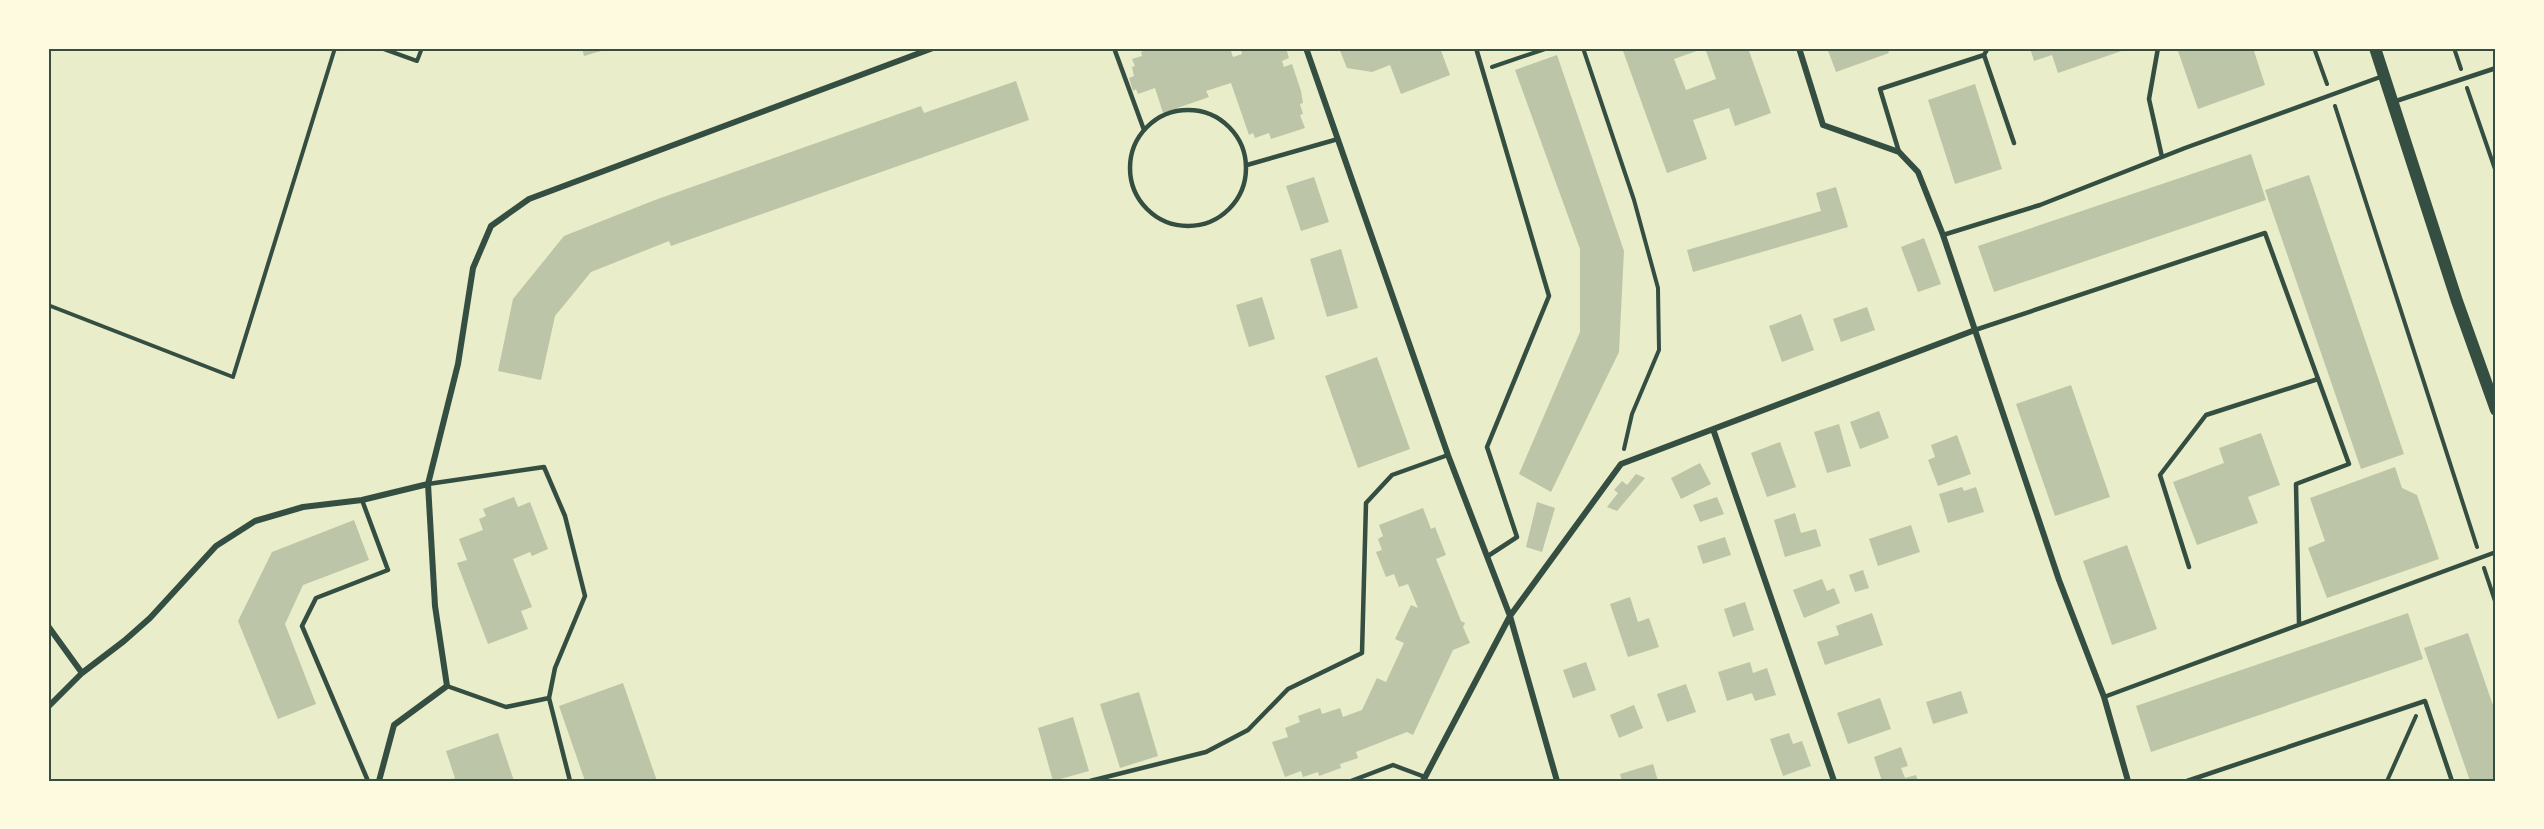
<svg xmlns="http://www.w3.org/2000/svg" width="2544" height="829" viewBox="0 0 2544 829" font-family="'Alegreya Sans',sans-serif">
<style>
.building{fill:#bcc5a7;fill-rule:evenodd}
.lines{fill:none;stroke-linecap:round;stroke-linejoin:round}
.path{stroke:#344e41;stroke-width:4}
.service{stroke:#344e41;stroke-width:4.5}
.minor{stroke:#344e41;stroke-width:6}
.secondary{stroke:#344e41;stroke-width:12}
.neatline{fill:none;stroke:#344e41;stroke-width:2}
</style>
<rect width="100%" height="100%" fill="#e9edc9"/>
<path class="building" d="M582 48H608V49L584 56Z
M1148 48H1230L1233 57 1242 54 1241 49 1244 48H1286L1289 58 1282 61 1284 67 1292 64 1301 91 1303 103 1300 104 1303 114 1300 115 1305 128 1271 139 1269 133 1255 138 1253 133 1249 135 1231 83 1206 91 1209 97 1163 113 1155 88 1138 94 1136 89 1133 91 1129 78 1134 76 1132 67 1135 66 1132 59 1142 56 1141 52 1148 50Z
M1339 48H1440L1450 75 1401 94 1390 65 1372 72 1347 68Z
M1622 48H1748L1771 113 1735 126 1729 108 1693 120 1707 159 1667 173ZM1705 48 1716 79 1686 90 1674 59Z
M1827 48H1887L1889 53 1836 72Z
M2030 48H2130L2058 73 2052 55 2034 61Z
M2177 48H2253L2265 85 2198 109Z
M1557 55 1624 251 1619 352 1551 492 1519 474 1580 332V249L1515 70Z
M1016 81 1029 120 671 246 669 241 591 272 555 316 541 380 498 371 513 299 564 236 655 200 921 106 924 113Z
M1975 84 2002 169 1955 184 1928 100Z
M2251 154 2266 200 1994 292 1978 246Z
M2309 175 2404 454 2361 469 2265 190Z
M1314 177 1329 222 1301 231 1286 186Z
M1836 187 1848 227 1693 272 1687 250 1821 211 1816 193Z
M1924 238 1941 284 1918 292 1901 247Z
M1341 249 1358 308 1327 317 1310 259Z
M1262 297 1275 339 1249 347 1236 305Z
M1867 307 1875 330 1841 342 1833 319Z
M1801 314 1814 350 1782 362 1769 326Z
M1377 357 1410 449 1358 468 1325 376Z
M2071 385 2110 497 2055 516 2016 404Z
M1879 411 1889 438 1860 449 1850 422Z
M1839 424 1851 466 1827 473 1814 432Z
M2261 433 2280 485 2248 497 2258 523 2197 545 2173 482 2224 463 2219 448Z
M1957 435 1971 474 1938 486 1928 460 1935 457 1931 445Z
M1780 442 1796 487 1767 497 1751 453Z
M1700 463 1711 484 1681 499 1671 478Z
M2395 467 2402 488 2417 495 2439 559 2327 598 2308 548 2325 541 2310 498Z
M1636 474 1645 478 1617 511 1607 507 1618 493 1614 490 1622 481 1627 485Z
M1962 487 1964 491 1976 487 1984 512 1948 523 1939 494Z
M514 497 518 507 530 502 548 549 532 556 530 552 513 559 532 607 521 611 528 629 488 644 457 563 467 560 459 539 483 530 479 519 486 516 483 509Z
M1717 497 1724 514 1700 522 1693 505Z
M1537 502 1555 508 1542 552 1526 547Z
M1423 508 1431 529 1435 527 1446 555 1436 559 1461 621 1465 623 1463 627 1470 643 1453 650 1413 735 1407 732 1356 752 1358 758 1340 764 1341 768 1319 776 1318 772 1303 777 1301 771 1285 777 1272 742 1288 737 1285 728 1300 722 1298 716 1320 708 1322 714 1340 708 1343 717 1362 710 1377 678 1386 682 1404 643 1395 639 1411 605 1418 608 1408 584 1399 587 1394 574 1386 577 1376 552 1382 550 1378 539 1383 536 1379 525Z
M1795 513 1801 533 1816 529 1821 546 1785 557 1774 520Z
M354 520 369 560 303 585 285 624 316 704 278 719 238 621 272 552Z
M1911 525 1920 552 1878 566 1869 539Z
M1725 537 1731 555 1703 564 1697 546Z
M2127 545 2157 629 2112 645 2083 561Z
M1863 570 1869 588 1855 592 1849 575Z
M1822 579 1827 591 1834 588 1840 603 1804 618 1793 590Z
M1630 597 1638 622 1649 618 1659 647 1628 657 1610 604Z
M1745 602 1754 630 1733 637 1724 609Z
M1872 613 1883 645 1825 665 1817 642 1839 635 1836 626Z
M2408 613 2423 659 2151 752 2136 706Z
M2468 633 2496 714V781H2470L2424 648Z
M1586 662 1596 690 1573 698 1563 670Z
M1750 662 1753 673 1767 668 1776 695 1755 701 1752 693 1727 701 1718 672Z
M623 683 657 781H585L559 706Z
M1686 684 1696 712 1667 722 1657 694Z
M1961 691 1968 713 1933 724 1926 702Z
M1139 692 1158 756 1120 768 1100 704Z
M1880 698 1891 729 1848 744 1837 713Z
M1634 705 1643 728 1619 738 1610 715Z
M1073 717 1089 771 1053 781 1038 728Z
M498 733 514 781H447L455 778 446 751Z
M1789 733 1793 744 1802 741 1811 766 1783 776 1770 739Z
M1901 747 1908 766 1901 768 1905 778 1916 775 1918 781H1882L1874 757Z
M1653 764 1658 781H1622L1620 774Z"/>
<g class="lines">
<path class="path" d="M381 48 417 61 422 48
M1583 48 1634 200 1658 288 1659 350 1632 414 1624 449
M2314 48 2327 84
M2454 48 2461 69
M1492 67 1548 48
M2467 88 2496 172
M2335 106 2477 547
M48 305 233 377 335 48
M2484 568 2496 604
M2387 781 2416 716"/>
<path class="service" d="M1114 48 1144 130
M1476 48 1549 296 1487 447 1517 537 1488 556
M2158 48 2149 99 2162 157
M1984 55 2014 143
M2393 102 2496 68
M1130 168a58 58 0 1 1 116 0a58 58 0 1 1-116 0Z
M1899 152 1880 89 1984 55 1988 48
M1247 165 1338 139
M1943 235 2040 205 2185 148 2383 76
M1975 330 2265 233 2349 464 2296 484 2299 623
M428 484 544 467 565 516 585 596 555 668 549 698 570 781
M362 500 388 570 316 598 302 626 368 781
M2189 567 2160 475 2206 415 2318 379
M447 686 506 707 549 698
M2104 697 2496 552
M1090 781 1206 752 1248 730 1288 689 1362 653 1366 503 1392 475 1448 455
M1351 781 1393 765 1425 777
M2187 781 2425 701 2452 781"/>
<path class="minor" d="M1306 48 1448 455 1510 616 1557 781
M1799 48 1823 125 1899 152 1918 172 1943 235 2059 580 2104 697 2128 781
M1713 429 1834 781
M48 626 82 673
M48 707 82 673 124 641 150 618 216 546 255 521 303 507 362 500 428 484
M379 781 394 725 447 686 435 606 428 484 458 364 473 268 491 226 529 199 933 48
M1423 781 1510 616 1621 464 1975 330"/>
<path class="secondary" d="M2375 48 2457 301 2496 410"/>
</g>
<rect width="2544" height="829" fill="none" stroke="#fefae0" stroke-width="99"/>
<rect x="50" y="50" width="2444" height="730" class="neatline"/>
</svg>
